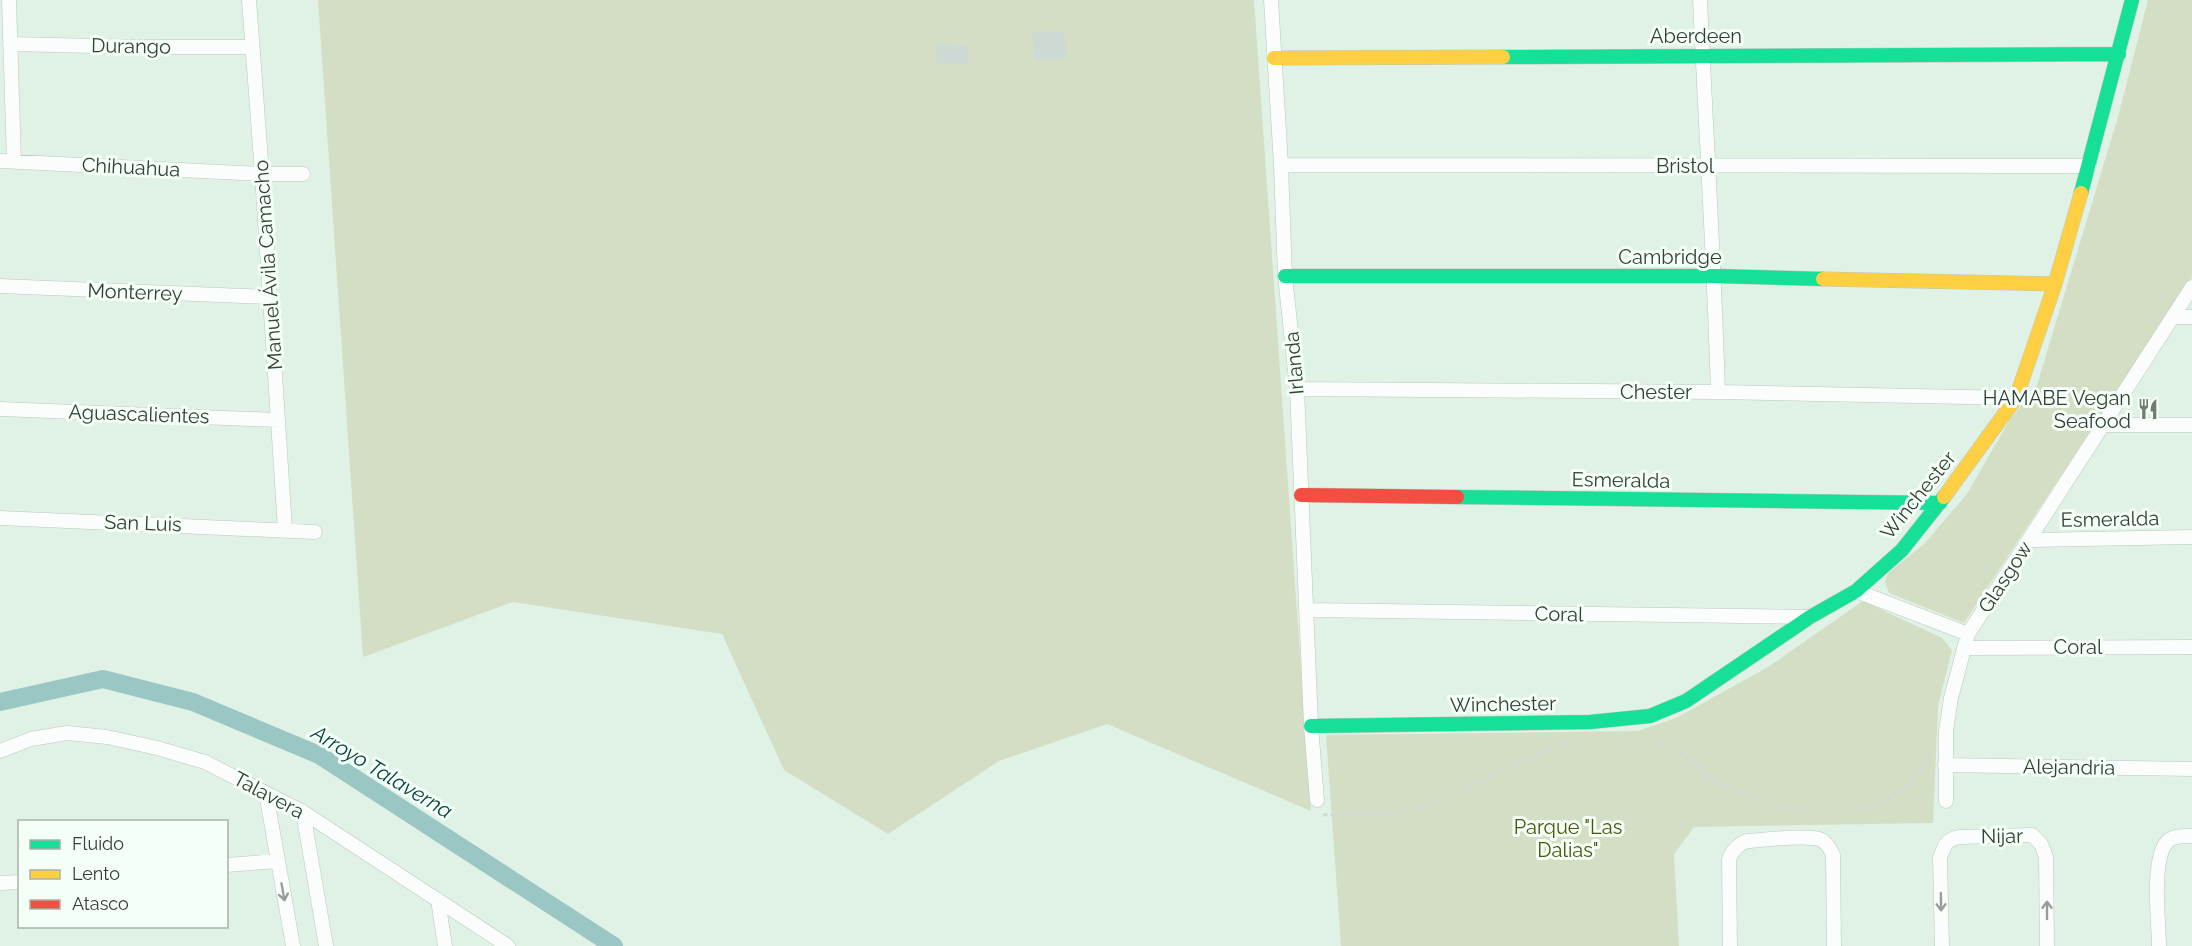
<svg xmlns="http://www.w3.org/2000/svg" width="2192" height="946" viewBox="0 0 2192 946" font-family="Raleway,sans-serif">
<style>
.green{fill:#d4dec4}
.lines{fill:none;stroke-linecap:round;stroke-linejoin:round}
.canal{stroke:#9ac7c4;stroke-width:18}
.building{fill:#ccdad3}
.street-casing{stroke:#bbc8c0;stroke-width:15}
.fast-casing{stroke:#bbc8c0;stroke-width:15}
.slow-casing{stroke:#bbc8c0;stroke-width:15}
.jam-casing{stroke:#bbc8c0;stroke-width:15}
.path{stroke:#d4d8d5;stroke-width:3;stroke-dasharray:4.5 3;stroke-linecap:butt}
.street{stroke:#fafdfb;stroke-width:14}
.fast{stroke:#16e098;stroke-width:14}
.slow{stroke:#ffcf43;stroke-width:14}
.jam{stroke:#f24e42;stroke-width:14}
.oneway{stroke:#979e99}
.labels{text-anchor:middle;stroke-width:6;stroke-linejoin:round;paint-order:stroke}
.street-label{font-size:20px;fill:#343f37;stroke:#f4fff7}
.poi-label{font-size:20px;fill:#343f37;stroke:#f4fff7;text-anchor:end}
.park-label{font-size:20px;fill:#4e5208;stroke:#f4fff7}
.water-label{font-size:21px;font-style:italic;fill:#063f3f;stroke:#f4fff7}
</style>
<rect width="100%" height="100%" fill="#e0f1e6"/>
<path class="green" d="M318 0H1254L1311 811 1107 724 999 761 888 834 784 770 722 634 513 602 363 657Z
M2148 0H2192V276L1964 623 1889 593 1885 582 1888 573 1924 544 1967 494 2009 421 2037 385 2118 117Z
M1863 601 1942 638 1952 650 1938 706 1933 823 1694 827 1674 854 1679 946H1341L1326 735 1638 731 1676 718 1768 667Z"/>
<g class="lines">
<path class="canal" d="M0 702 103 679 193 702 319 755 614 946"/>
</g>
<path class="building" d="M1064 31 1066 59 1035 61 1032 32Z
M936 43 968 46V64L937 63Z"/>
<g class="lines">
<defs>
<path id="street" d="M9 0 14 162
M249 0 262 174 285 529
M1271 0 1281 165 1285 276 1297 389 1311 726 1317 800
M1700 0C1706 131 1714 261 1718 392
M10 44 139 47H252
M0 161 262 174H303
M1281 165 2089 166
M0 286 270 297
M2173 317H2192
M1297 389 1718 392 2016 398
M0 409 277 420
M2104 425H2192
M0 518 315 532
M2029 540 2192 537
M1856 591 1968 634
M1308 610 1810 617
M1964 648 2192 647
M0 751 31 739 67 733 107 737 157 748 205 762 303 812 508 946
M1945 765 2192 769
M266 793 293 946
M1946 801V731L1951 698 1968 634 2192 287
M303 812 326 946
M226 865 278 861
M0 883 20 882
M438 900 445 946
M1730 946 1729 859C1733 850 1737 845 1747 841 1763 840 1809 834 1822 840 1828 844 1830 849 1833 855L1834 946
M1942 946 1940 858C1944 846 1946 839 1960 837L2032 835 2041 844 2046 857 2047 946
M2159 946C2159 923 2150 855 2169 840 2176 835 2184 836 2192 836"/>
<path id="fast" d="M1503 57 2119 54
M2081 193 2132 0
M1285 276H1715L1823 279
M1457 497 1940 503
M1311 726 1590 722 1650 716 1686 701 1810 617 1856 591 1902 550 1944 497"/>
<path id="slow" d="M1274 58 1503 57
M1823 279 2055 284
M1944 497 2016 398 2055 284 2081 193"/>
<path id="jam" d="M1301 495 1457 497"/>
</defs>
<use href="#street" class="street-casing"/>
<use href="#fast" class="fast-casing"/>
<use href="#slow" class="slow-casing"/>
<use href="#jam" class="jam-casing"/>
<path class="path" d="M1614 740H1649L1682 754 1723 787 1797 810 1824 811H1853L1874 807 1885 802 1912 781 1930 755
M1323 815 1392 813 1418 808 1463 790 1544 750 1569 742"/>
<use href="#street" class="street"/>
<use href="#fast" class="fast"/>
<use href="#slow" class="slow"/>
<use href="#jam" class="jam"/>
</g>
<defs><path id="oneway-shaft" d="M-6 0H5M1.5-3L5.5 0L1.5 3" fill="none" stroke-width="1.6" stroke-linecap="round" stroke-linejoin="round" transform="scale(1.5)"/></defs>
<g class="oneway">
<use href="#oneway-shaft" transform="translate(283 892) rotate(80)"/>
<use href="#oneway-shaft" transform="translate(1941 902) rotate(89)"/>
<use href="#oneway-shaft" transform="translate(2047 910) rotate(-90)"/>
</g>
<defs>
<symbol id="restaurant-bare" viewBox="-9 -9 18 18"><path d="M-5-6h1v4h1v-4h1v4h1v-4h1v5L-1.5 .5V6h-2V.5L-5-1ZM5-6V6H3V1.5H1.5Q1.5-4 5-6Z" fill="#707d74" stroke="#f4fff7" stroke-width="2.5" paint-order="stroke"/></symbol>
</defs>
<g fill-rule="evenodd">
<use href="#restaurant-bare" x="2133" y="394" width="30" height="30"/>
</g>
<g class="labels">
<g class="street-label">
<text x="1696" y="43">Aberdeen</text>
<text transform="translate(131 46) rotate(1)" y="7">Durango</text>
<text x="1685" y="173">Bristol</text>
<text transform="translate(131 167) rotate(3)" y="7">Chihuahua</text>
<text x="1670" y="264">Cambridge</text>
<text transform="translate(268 265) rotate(-94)" y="7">Manuel Ávila Camacho</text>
<text transform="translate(135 292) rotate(2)" y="7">Monterrey</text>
<text transform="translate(1294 363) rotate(-95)" y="7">Irlanda</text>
<text x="1656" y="399">Chester</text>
<text transform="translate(139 414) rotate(2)" y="7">Aguascalientes</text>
<text transform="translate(1621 480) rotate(1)" y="7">Esmeralda</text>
<text transform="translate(1918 495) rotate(-51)" y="7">Winchester</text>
<text transform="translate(2110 519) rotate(-1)" y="7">Esmeralda</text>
<text transform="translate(143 523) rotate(2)" y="7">San Luis</text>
<text transform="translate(2005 577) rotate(-57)" y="7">Glasgow</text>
<text transform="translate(1559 614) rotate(1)" y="7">Coral</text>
<text x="2078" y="654">Coral</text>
<text transform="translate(1503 704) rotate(-1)" y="7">Winchester</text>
<text transform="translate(2069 767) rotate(1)" y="7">Alejandria</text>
<text transform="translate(269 795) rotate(28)" y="7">Talavera</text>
<text transform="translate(2002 836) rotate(-1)" y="7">Nijar</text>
</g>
<g class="poi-label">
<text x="2131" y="405">HAMABE Vegan<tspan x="2131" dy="23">Seafood</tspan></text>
</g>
<g class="park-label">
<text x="1568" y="834">Parque "Las<tspan x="1568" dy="23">Dalias"</tspan></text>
</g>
<g class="water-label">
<text transform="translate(382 772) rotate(31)" y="7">Arroyo Talaverna</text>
</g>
</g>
<rect x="18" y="820" width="210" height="108" fill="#f4fff7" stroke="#a7b2aa" stroke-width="1.5"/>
<rect x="30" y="840" width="30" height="9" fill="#16e098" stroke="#a7b2aa" stroke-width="1.5"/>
<text x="72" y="850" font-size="18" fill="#343f37">Fluido</text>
<rect x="30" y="870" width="30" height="9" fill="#ffcf43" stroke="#a7b2aa" stroke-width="1.5"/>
<text x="72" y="880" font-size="18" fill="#343f37">Lento</text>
<rect x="30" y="900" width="30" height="9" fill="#f24e42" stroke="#a7b2aa" stroke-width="1.5"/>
<text x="72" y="910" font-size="18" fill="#343f37">Atasco</text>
</svg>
